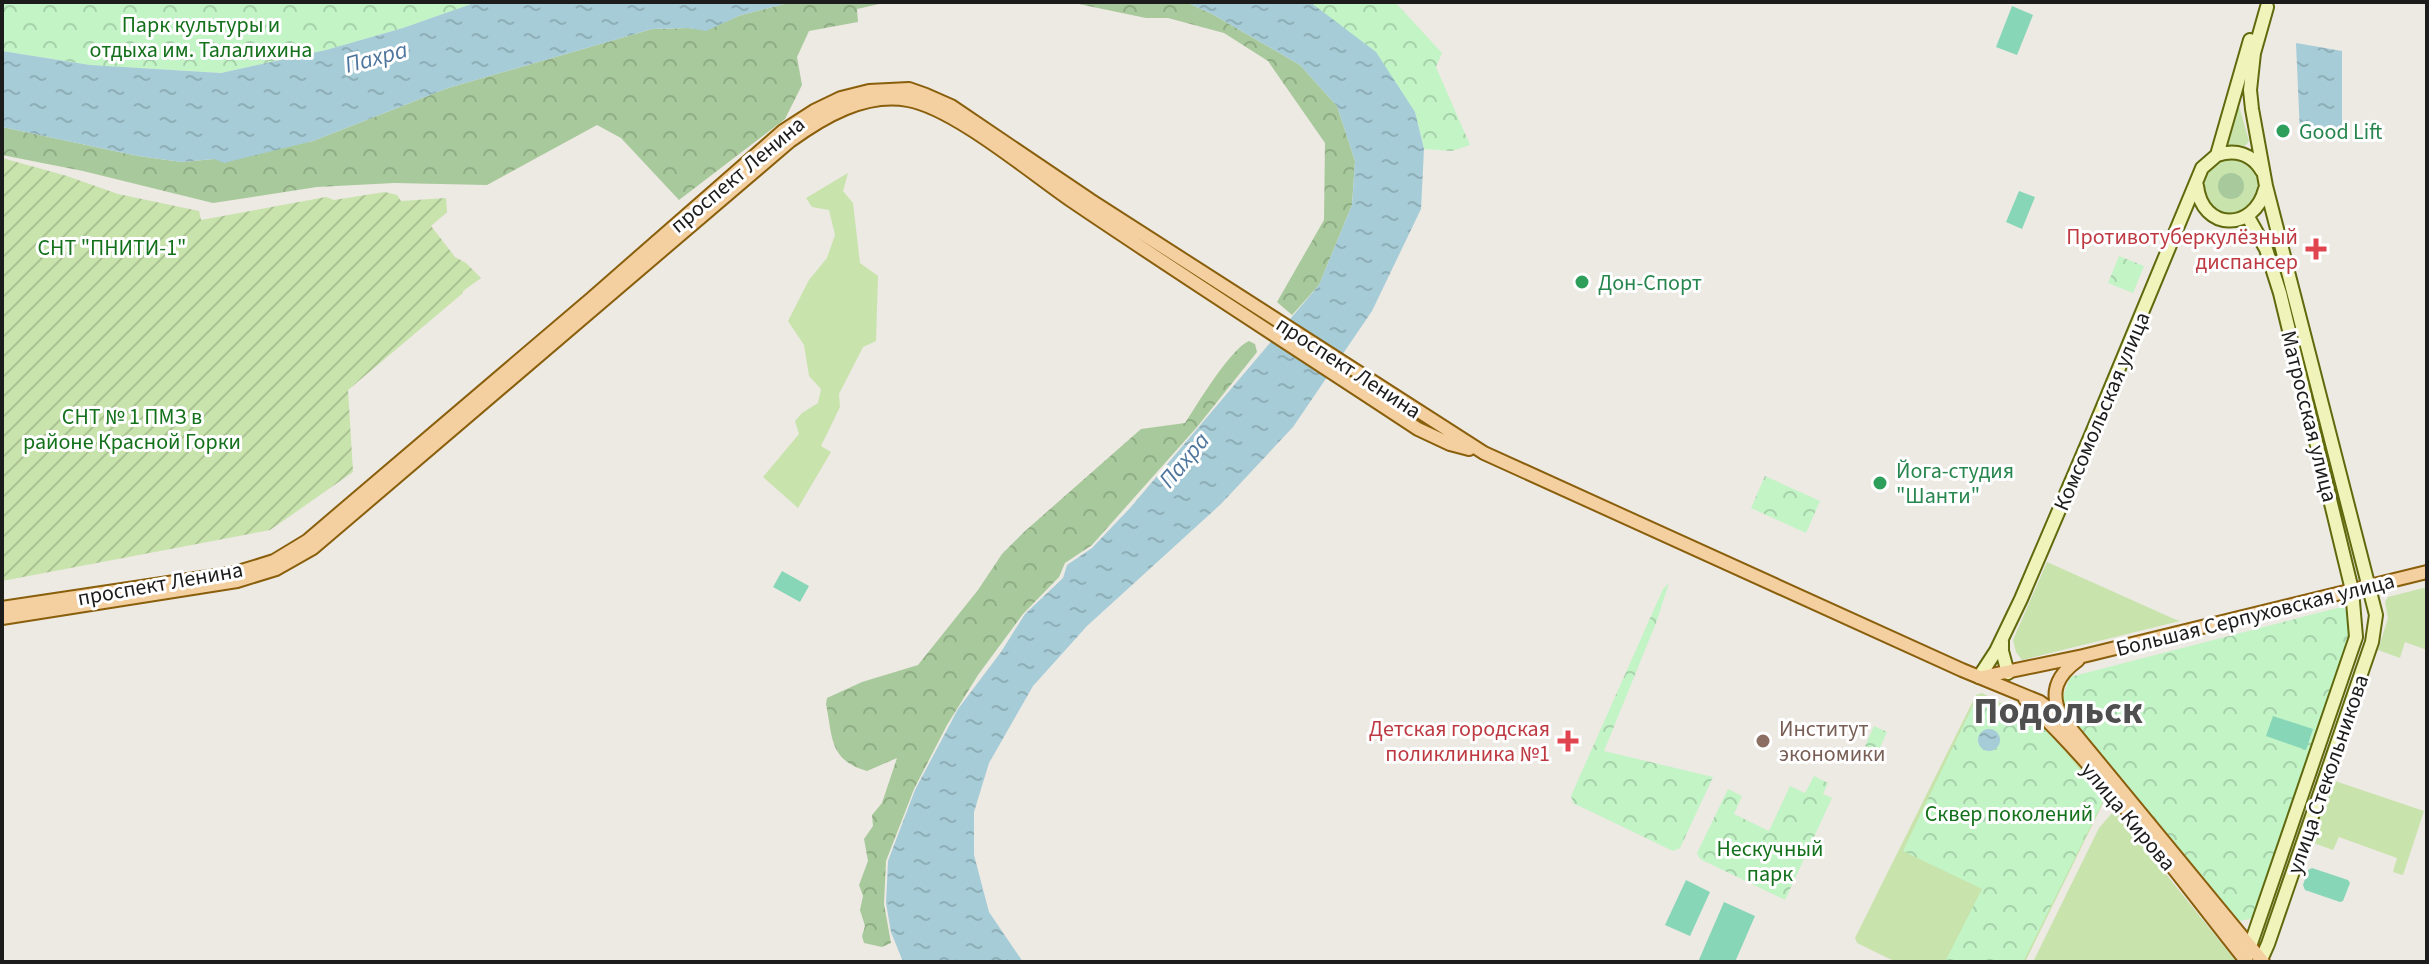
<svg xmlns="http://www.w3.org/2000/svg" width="2429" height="964" viewBox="0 0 2429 964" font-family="'Source Sans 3',sans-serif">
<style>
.grass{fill:#c8e3ac}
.forest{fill:url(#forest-crowns)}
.park{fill:url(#park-crowns)}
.garden{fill:url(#garden-furrows)}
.pitch{fill:#87d6b7}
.water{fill:url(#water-ripples)}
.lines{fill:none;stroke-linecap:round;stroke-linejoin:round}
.secondary-casing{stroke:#60690d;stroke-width:16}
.primary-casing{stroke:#895f0c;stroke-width:16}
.secondary{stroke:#f1f4ba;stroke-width:12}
.primary{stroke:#f4d0a1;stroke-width:12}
.leisure-dot{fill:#2e9e5b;stroke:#fff;stroke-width:3}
.health-dot{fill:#e0444e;stroke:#fff;stroke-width:3}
.education-dot{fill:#8d6e63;stroke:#fff;stroke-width:3}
.labels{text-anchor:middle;stroke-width:6;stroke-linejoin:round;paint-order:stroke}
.park-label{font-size:22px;fill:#14711b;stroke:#fff}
.leisure-label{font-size:22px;fill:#27864d;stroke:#fff;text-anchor:start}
.street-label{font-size:22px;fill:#1c1c1c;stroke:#fff}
.health-label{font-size:22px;fill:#be3a42;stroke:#fff;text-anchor:end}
.education-label{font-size:22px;fill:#785e54;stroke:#fff;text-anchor:start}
.water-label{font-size:24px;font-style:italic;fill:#4e769d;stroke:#fff}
.town-label{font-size:38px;font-weight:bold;fill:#4f4f4f;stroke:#fff}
</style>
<defs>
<pattern id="forest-crowns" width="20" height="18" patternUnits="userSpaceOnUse" patternTransform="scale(2)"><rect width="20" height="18" fill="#a8c99b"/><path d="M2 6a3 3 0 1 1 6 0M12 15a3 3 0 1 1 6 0" fill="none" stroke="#90ac85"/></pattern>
<pattern id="park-crowns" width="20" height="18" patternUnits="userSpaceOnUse" patternTransform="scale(2)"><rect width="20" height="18" fill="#c2f4c6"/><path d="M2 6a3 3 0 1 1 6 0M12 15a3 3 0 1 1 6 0" fill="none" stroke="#a6d1aa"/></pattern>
<pattern id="garden-furrows" width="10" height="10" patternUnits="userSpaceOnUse" patternTransform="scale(2)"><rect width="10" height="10" fill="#c8e3ac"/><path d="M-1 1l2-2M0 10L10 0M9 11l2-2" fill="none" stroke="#abc293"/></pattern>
<pattern id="water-ripples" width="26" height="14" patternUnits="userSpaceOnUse" patternTransform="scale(2)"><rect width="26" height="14" fill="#a6ccd7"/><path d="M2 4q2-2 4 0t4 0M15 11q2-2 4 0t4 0" fill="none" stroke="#8eafb8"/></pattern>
</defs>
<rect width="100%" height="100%" fill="#ede9e3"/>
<path class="grass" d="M2239 106 2249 141 2245 146 2226 145Z
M2203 186a28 28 0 1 1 56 0a28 28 0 1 1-56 0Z
M848 173 843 191 853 203 860 263 878 276 876 341 863 347 839 394 840 407 821 446 831 452 798 508 763 477 799 434 795 421 802 413 818 403 821 389 809 376 804 345 788 321 809 280 827 258 835 235 829 210 812 207 806 198Z
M2047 562 2172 618 2180 621 2022 660 2016 652 2013 640Z
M2427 587V650L2405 642 2400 658 2378 650 2388 618 2385 602 2388 597Z
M1982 693 2048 727 2106 797 2025 962H1896L1857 943 1855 938 1976 695Z
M2335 781 2424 811 2403 875 2393 872 2397 858 2339 837 2333 850 2308 841 2326 789Z
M2116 812 2235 960V962H2033L2099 828 2112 813Z"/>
<path class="forest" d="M792 2H888L857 9 858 22 809 31 797 57 802 85 785 119 679 200 621 138 597 125 487 185 394 183 317 187 213 203 83 171 2 155V127L138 156 182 162 214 159 313 141 448 88 652 29 688 28 706 30 741 15Z
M1069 2H1186L1212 14 1300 65 1337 106 1355 161 1352 205 1319 285 1292 315 1277 302 1324 220 1325 143 1268 61 1224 33 1168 18H1146Z
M2218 186a13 13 0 1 1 26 0a13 13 0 1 1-26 0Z
M1249 341 1255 344 1257 352 1197 427 1092 545 1065 563 1059 577 1023 614 978 675 947 725 914 789 886 861 884 904 891 943 882 947 864 943 862 936 865 926 860 910 863 896 859 885 868 861 864 839 873 826 872 815 882 803 897 758 867 771C829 760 833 738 826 704L827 698 862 682 918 665 978 590 1002 554 1024 532 1141 429 1185 423C1197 405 1230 349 1249 341Z"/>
<path class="park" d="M2 2H477L403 28 326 50 221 73 90 65 2 51Z
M1310 2H1395L1442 53 1436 67 1470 145 1452 151 1424 149 1415 112Z
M2119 256 2144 266 2133 293 2108 283Z
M1765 476 1820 501 1806 533 1751 508Z
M1669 583 1656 623 1604 751 1713 777 1680 848 1673 851 1573 803 1571 796 1663 589Z
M2341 607C2359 616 2352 632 2349 650L2255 918 2239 921 2060 704 2070 677Z
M1978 695 2047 730 2104 799 2023 962H1945L1982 889 1903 851Z
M1874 726 1887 732 1878 752 1865 746Z
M1814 776 1828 783 1823 794 1832 798 1785 900 1700 859 1697 853 1728 789 1742 796 1734 814 1769 831 1790 786 1805 793Z"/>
<path class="garden" d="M2 158 67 176 118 194 199 211 201 220 326 197 334 200 385 192 397 195 401 201 446 198 447 212 431 226 455 257 466 263 481 278 463 291V293L348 390 353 472 270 530 2 581Z"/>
<path class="pitch" d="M2012 6 2033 15 2017 55 1996 47Z
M2019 191 2035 197 2022 229 2006 222Z
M782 571 809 586 800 602 773 587Z
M2273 716 2313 729 2306 750 2266 736Z
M2312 868 2348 880 2350 883 2343 901 2340 902 2305 890 2303 885 2308 870Z
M1686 880 1710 892 1690 936 1665 925Z
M1724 902 1755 916 1735 962H1698Z"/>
<path class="water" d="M477 2H792L741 15 706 31 688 28 652 29 448 88 313 141 224 163 214 159 182 162 138 156 2 127V51L90 65 221 73 326 50 403 28Z
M1186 2H1310L1376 52 1415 112 1424 149 1421 209 1372 311 1293 427 1221 504 1087 626 1033 686 989 763 974 812V855L989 912 1023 962H903L891 932 886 903 888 861 915 790 958 709 1001 652 1025 614 1063 578 1067 565 1092 548 1130 508 1319 285 1352 205 1355 161 1337 106 1300 65 1212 14Z
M2296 43 2342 51V132L2300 133Z
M1978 740a11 11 0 1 1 22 0a11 11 0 1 1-22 0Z"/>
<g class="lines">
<defs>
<path id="secondary" d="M2217 155C2236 149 2252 154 2262 171
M2197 186C2202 231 2254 232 2265 189
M2002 641V651L2008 673
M1979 677 1996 651 2021 599 2092 433 2202 168 2217 155 2250 40
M2247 955 2356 637 2352 590 2280 293 2266 249 2248 217
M2260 962 2268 944 2372 642 2376 615 2266 186 2252 109 2250 90 2254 53 2267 7"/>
<path id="primary" d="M2 608 235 573 274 561 307 541 591 299 783 131 814 111 841 98 869 91 909 89 926 95 951 106 1090 200 1484 453 1962 670 2040 702 2062 718 2263 962
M2 618 237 581 276 569 313 548 790 141C823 117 865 92 908 100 954 108 1031 173 1072 201 1187 279 1303 353 1418 429L1450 444 1469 449
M1982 677 2083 656 2427 572
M2025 699C2108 777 2176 873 2247 962
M2061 716C2049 692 2057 675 2078 660"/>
</defs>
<use href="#secondary" class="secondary-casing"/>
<use href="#primary" class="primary-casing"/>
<use href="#secondary" class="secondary"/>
<use href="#primary" class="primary"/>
</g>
<g class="leisure-dot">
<circle cx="2283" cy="131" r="8"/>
<circle cx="1582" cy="282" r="8"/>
<circle cx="1880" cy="483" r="8"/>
</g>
<g class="health-dot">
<path d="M2312 237h8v8h8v8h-8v8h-8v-8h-8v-8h8z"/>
<path d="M1564 729h8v8h8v8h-8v8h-8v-8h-8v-8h8z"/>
</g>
<circle class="education-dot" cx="1763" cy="741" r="8"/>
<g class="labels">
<g class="park-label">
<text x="201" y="32">Парк культуры и<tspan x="201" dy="25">отдыха им. Талалихина</tspan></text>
<text x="112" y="255">СНТ "ПНИТИ-1"</text>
<text x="132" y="424">СНТ № 1 ПМЗ в<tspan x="132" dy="25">районе Красной Горки</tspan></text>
<text x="2009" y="821">Сквер поколений</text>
<text x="1770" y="856">Нескучный<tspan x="1770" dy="25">парк</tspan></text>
</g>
<g class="leisure-label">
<text x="2299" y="139">Good Lift</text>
<text x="1598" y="290">Дон-Спорт</text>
<text x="1896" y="478">Йога-студия<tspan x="1896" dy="25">"Шанти"</tspan></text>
</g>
<g class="street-label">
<text transform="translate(737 174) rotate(-40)" y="8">проспект Ленина</text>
<text transform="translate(1349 367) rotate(33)" y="8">проспект Ленина</text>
<text transform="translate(2101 411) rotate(-67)" y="8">Комсомольская улица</text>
<text transform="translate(2310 416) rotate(76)" y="8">Матросская улица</text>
<text transform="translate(160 583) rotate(-10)" y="8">проспект Ленина</text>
<text transform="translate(2255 614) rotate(-14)" y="8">Большая Серпуховская улица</text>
<text transform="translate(2327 774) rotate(-71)" y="8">улица Стекольникова</text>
<text transform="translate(2129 816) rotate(50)" y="8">улица Кирова</text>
</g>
<g class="health-label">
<text x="2298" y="244">Противотуберкулёзный<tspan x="2298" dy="25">диспансер</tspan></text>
<text x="1550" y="736">Детская городская<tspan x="1550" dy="25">поликлиника №1</tspan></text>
</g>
<g class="education-label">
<text x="1779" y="736">Институт<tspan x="1779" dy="25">экономики</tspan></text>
</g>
<g class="water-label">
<text transform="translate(376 57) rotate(-15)" y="8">Пахра</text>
<text transform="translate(1184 460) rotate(-50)" y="8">Пахра</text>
</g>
<g class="town-label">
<text x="2058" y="723">Подольск</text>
</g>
</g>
<rect width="2429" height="964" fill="none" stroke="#1c1c1c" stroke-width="8"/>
</svg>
